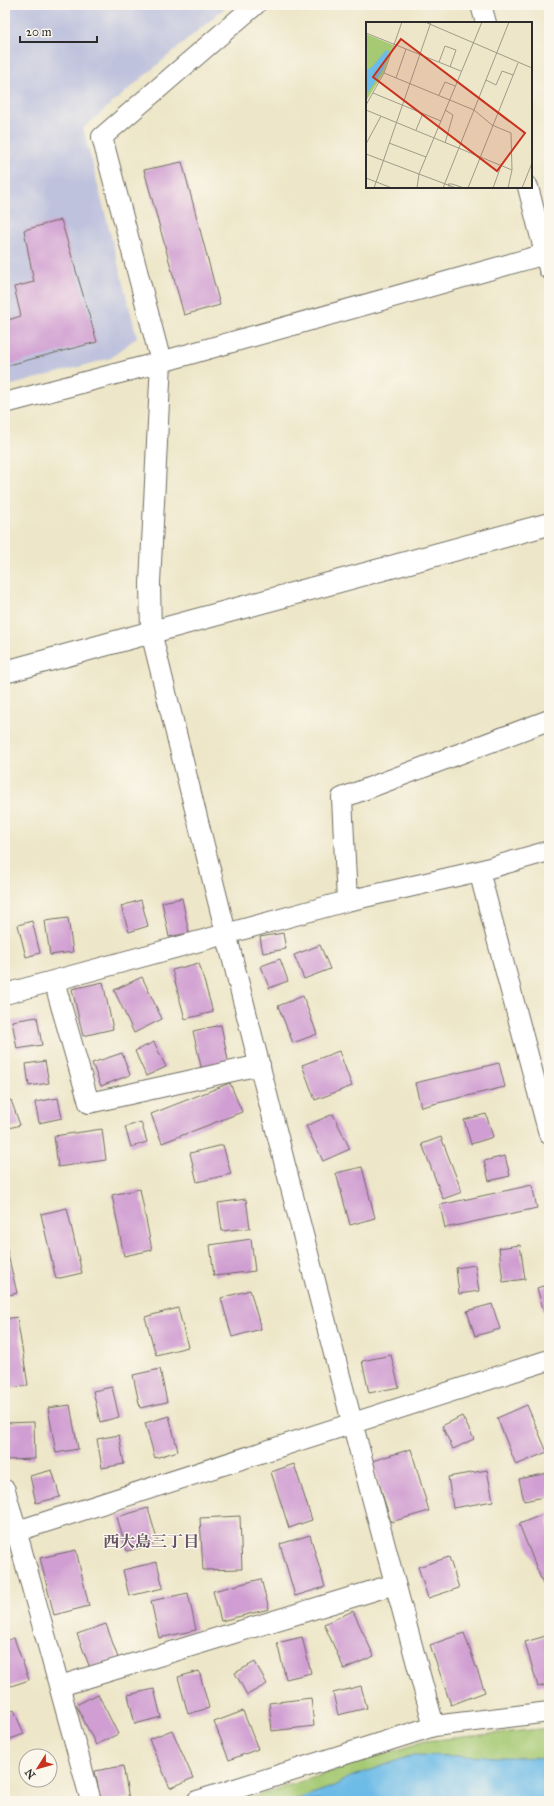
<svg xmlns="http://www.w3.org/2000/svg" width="554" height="1806" viewBox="0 0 554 1806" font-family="'IM FELL Great Primer','Noto Serif JP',serif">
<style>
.industrial{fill:#bfc2dd}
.green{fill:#a6c973;stroke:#687a4f}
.water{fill:#6dbbe7;stroke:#4c7389}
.building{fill:#d09ed2}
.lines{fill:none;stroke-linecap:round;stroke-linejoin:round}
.minor-casing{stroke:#6f6c62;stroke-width:22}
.tertiary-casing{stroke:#6f6c62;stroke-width:24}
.minor{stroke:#fff;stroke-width:20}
.tertiary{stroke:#fff;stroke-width:22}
.labels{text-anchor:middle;stroke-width:3;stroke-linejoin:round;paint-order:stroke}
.neighbourhood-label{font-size:16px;font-weight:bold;fill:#655365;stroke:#fbf7ec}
.inset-road{fill:none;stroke:#9f9b89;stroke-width:1}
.view{fill:#c8321e;fill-opacity:0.15;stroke:#c8321e;stroke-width:2}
.inset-edge{fill:none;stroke:#2b2b2b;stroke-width:2}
</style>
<rect width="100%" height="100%" fill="#fbf7ec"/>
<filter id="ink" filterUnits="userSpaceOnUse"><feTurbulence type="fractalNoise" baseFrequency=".025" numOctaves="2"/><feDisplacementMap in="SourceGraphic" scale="8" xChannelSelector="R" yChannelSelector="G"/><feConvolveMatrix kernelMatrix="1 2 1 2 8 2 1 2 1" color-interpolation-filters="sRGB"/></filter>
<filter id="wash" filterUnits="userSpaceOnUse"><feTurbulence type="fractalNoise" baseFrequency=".012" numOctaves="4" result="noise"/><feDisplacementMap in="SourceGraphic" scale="16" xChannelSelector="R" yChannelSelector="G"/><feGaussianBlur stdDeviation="0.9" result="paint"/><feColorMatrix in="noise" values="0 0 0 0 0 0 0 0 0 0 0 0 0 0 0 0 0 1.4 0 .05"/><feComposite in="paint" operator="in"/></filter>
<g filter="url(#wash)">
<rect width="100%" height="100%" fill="#ede6c8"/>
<path class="industrial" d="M5 5H228L83 128 137 337 111 358 5 387Z"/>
<path class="green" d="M549 1728V1801H241L425 1741Z"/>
<path class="water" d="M413 1755 549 1758V1801H291L332 1787 350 1777Z"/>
<g id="blocks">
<path class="building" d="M182 162 220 305 184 315 144 170Z
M61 220 97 342 5 366V321L21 316 14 287 34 282 24 230Z
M182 898 189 933 169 937 162 902Z
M141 900 148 926 129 932 121 906Z
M68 918 73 952 50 955 45 921Z
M32 921 40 953 26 957 18 925Z
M283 933 286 949 263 953 260 937Z
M320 945 330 969 304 979 294 955Z
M280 959 288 981 269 988 261 966Z
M199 963 213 1012 185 1019 172 970Z
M142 977 162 1019 134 1033 114 990Z
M103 982 113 1029 83 1036 72 989Z
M303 996 317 1034 293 1043 278 1006Z
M37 1017 42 1045 17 1049 12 1021Z
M221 1025 229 1065 202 1071 193 1031Z
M154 1042 166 1067 146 1076 135 1051Z
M339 1051 352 1086 315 1100 302 1065Z
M122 1053 130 1075 101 1086 92 1063Z
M45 1061 49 1083 29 1086 26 1064Z
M499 1063 505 1087 421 1107 415 1083Z
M230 1083 242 1112 162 1143 151 1114Z
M58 1098 62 1118 39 1123 35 1102Z
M11 1100 20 1125 6 1129 5 1102Z
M333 1114 350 1149 323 1161 306 1126Z
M486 1114 493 1137 471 1144 464 1120Z
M141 1122 147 1142 131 1147 125 1127Z
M102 1129 106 1160 58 1167 54 1136Z
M441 1137 462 1192 443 1199 422 1144Z
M223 1145 231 1174 197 1182 190 1153Z
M505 1156 510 1176 489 1181 484 1161Z
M362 1167 375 1218 350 1225 336 1173Z
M532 1185 537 1208 445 1228 440 1205Z
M140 1189 152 1250 124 1256 112 1195Z
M246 1199 250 1228 222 1231 218 1203Z
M67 1208 82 1273 56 1279 41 1214Z
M251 1239 255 1271 214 1276 210 1245Z
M520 1245 525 1279 503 1282 499 1248Z
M6 1246 17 1293 5 1296V1247Z
M475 1265 479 1291 459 1294 456 1268Z
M549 1284V1321L547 1322 537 1288Z
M250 1290 261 1329 232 1337 221 1298Z
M492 1304 500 1329 475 1336 467 1311Z
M178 1308 188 1347 156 1355 145 1317Z
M17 1317 28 1385 5 1389V1319Z
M391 1355 399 1387 369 1393 362 1361Z
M160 1369 167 1402 140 1408 133 1375Z
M112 1387 119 1417 100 1422 93 1391Z
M70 1405 78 1449 56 1453 48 1408Z
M527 1405 547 1452 516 1465 497 1418Z
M169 1416 178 1451 155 1458 145 1423Z
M462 1416 474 1439 453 1449 442 1426Z
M34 1422 35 1459 6 1460 5 1423Z
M119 1435 124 1464 102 1468 97 1439Z
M411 1449 429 1511 391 1522 372 1461Z
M294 1464 312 1520 289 1528 271 1472Z
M52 1470 60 1497 36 1503 30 1476Z
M487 1470 493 1501 453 1508 448 1477Z
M548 1473 549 1496 524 1501 519 1479Z
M148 1508 158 1543 127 1551 117 1517Z
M549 1512V1588L545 1589 519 1524Z
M240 1516 242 1569 203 1570 200 1518Z
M310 1535 325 1587 295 1596 280 1544Z
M76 1550 89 1606 54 1615 40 1558Z
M449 1557 459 1588 428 1598 418 1567Z
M157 1562 163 1588 129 1596 123 1570Z
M261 1579 269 1609 221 1621 213 1591Z
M188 1593 196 1630 159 1638 151 1601Z
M353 1611 374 1656 344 1669 324 1624Z
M106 1624 118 1658 90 1668 77 1634Z
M464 1633 485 1692 451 1705 430 1645Z
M549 1635V1684L538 1687 525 1642Z
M302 1637 311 1673 286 1679 277 1643Z
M14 1638 29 1680 5 1688V1641Z
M255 1662 267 1684 247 1695 235 1673Z
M199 1671 209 1708 188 1714 178 1677Z
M361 1686 367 1708 338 1715 333 1693Z
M154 1689 161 1717 135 1724 128 1695Z
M98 1694 118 1734 96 1745 76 1705Z
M311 1698 314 1726 272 1731 269 1703Z
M14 1710 24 1734 5 1741V1714Z
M243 1711 258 1749 229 1760 214 1722Z
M172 1730 193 1778 170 1788 149 1739Z
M123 1766 129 1799 101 1801 95 1771Z"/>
</g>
</g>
<g filter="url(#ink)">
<use href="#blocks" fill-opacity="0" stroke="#6f6c62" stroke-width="1"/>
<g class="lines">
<defs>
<path id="minor" d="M255 5 102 137 161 362 150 583 151 632C241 997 334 1363 434 1726
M481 5 486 23
M528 187 549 269
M5 403 161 362 549 253
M479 871 549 1134
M347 901 342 798 549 720
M54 981 89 1103 260 1065
M5 994 347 901 479 871 549 851
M5 1490 91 1801
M5 1535 549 1360
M60 1686 395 1584
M197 1801 434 1726 549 1712"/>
<path id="tertiary" d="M5 672 549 524"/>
</defs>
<use href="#minor" class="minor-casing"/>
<use href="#tertiary" class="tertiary-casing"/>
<use href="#minor" class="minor"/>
<use href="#tertiary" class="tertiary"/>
</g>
</g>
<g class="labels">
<g class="neighbourhood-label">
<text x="151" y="1547">西大島三丁目</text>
</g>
</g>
<g transform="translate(366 22)">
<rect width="166" height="166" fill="#ede6c8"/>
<path d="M0 12 27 23 18 50 0 79Z" fill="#a6c973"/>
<path d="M20 28 23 29 17 48 0 73V48L6 45Z" fill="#6dbbe7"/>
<path class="inset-road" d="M59 0 166 46M0 11 95 49M73 40 79 24 90 28 84 45M18 51 108 88 126 103 145 111 146 148 142 166M30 56 40 27M120 58 130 63 136 49 147 53M7 71 75 99M73 73 79 60 89 64M0 83 18 51 36 0M0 88 146 148M50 108 57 91M23 121 60 135M79 121 87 93 79 88M0 122 15 94M0 132 90 166M0 156 26 166M8 166 65 0M51 166 53 152 116 0M77 166 143 0M84 166 82 162H86L98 166M102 166 152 41M127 166 135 144M156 166 166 141"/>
<path class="view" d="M35 17 159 111 131 149 7 55Z"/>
<rect width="166" height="166" class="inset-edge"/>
</g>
<rect width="554" height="1806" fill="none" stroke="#fbf7ec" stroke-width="20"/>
<g transform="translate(38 1768) rotate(233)"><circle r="19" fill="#fbf7ec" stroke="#a8a59f"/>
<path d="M0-3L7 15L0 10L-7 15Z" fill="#c8321e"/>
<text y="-6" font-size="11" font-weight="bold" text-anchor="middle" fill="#2b2b2b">N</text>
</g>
<path d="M20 36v6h77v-6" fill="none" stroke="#2b2b2b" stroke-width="2"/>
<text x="26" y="36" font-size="12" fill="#2b2b2b" stroke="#fbf7ec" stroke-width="3" paint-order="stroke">20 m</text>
</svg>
